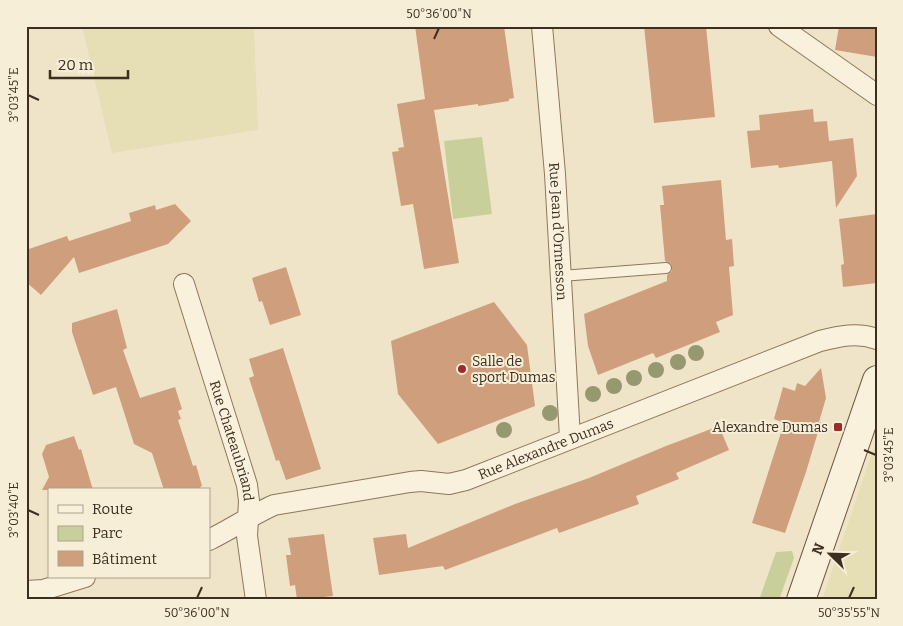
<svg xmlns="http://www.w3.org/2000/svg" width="903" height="626" viewBox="0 0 903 626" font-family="Bitter,serif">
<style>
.farmland{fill:#e6deb5}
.green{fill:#c9cf9b}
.building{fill:#cf9f7d}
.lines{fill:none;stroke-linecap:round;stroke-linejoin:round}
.service-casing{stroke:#8d765c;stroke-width:12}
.minor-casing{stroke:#8d765c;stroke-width:22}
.secondary-casing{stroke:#6f573f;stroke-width:30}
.service{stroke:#faf1dc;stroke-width:10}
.minor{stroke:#faf1dc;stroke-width:20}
.secondary{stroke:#faf1dc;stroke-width:28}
.tree{fill:#96986f}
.ticks{fill:none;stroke:#3d2e20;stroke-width:2}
.poi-dot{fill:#9e2a2b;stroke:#f7eed8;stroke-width:2}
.labels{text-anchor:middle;stroke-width:4;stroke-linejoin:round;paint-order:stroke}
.street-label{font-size:14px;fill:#3d2e20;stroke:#f7eed8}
.poi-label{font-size:14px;fill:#3d2e20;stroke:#f7eed8;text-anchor:start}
.neatline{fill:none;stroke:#3d2e20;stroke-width:2}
.ticks-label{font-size:12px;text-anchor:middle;fill:#3d2e20}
</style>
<rect width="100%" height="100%" fill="#f0e4c8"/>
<path class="farmland" d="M82 26H254L258 130 112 153Z
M877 438V600H822Z"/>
<path class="green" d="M482 137 492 214 453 219 444 141Z
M792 551 794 558 779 600H759L776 552Z"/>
<path class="building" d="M415 26H504L514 98 509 99V101L478 106V104L434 110 459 263 424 269 413 204 401 206 392 152 399 151 398 148 404 147 397 104 425 99Z
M644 26H706L715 117 654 123Z
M839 26H877V57L835 50Z
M813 109 814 122 827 121 829 141 853 138 857 176 836 208 832 161 779 168 778 165 751 168 747 131 760 130 759 115Z
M721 180 726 240 732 239 734 266 729 267 733 315 716 322 720 332 656 358 653 353 598 375 588 346 584 314 667 281V275L672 271 671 264 665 261 660 205H664L662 186Z
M175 204 191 221 168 244 79 273 74 257 41 295 26 282V250L67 236 69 241 131 221 129 213 155 205 156 210Z
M877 214V283L843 287 841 265 844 264 839 219Z
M286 267 301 315 270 325 262 301 259 302 252 278Z
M494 302 527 345 535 406 438 444 398 394 391 341Z
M117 309 127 348 123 350 140 398 175 387 182 409 178 411 181 419 178 420 193 466 196 465 202 486 200 487 201 490H164L152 453 134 444 116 387 93 395 72 332V323Z
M283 348 321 469 286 480 279 460 276 461 249 378 254 376 249 359Z
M821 368 826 398 819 422H821L806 472 785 533 752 523 784 423 774 419 783 387 795 391 797 383 805 386Z
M719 426 729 450 676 473 679 479 636 496 639 504 559 533 557 528 445 570 443 566 379 575 373 538 406 534 408 548 515 504 589 478 666 446Z
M74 436 79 450 81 449 93 490H42L49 477 42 454 46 445Z
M324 534 333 596 297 600 295 585 290 586 286 555H291L288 538Z"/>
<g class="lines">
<defs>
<path id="service" d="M561 276 666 268"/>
<g id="minor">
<path id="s1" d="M542 26 555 174 570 438"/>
<path d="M779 26 877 95"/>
<path id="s2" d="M184 284 247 485 249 501 247 536 256 600"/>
<path id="s3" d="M209 540C231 529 252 515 274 505L410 482 421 481 449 484 466 480 820 341C840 336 857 332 877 339"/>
<path d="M26 591 43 590 85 577"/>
</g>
<path id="secondary" d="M801 600 877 380"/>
</defs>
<use href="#service" class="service-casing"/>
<use href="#minor" class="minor-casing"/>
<use href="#secondary" class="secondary-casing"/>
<use href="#service" class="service"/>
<use href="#minor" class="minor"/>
<use href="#secondary" class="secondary"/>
</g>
<g class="tree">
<circle cx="696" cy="353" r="8"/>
<circle cx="678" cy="362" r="8"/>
<circle cx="656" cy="370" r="8"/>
<circle cx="634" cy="378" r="8"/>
<circle cx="614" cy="386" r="8"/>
<circle cx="593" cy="394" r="8"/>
<circle cx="550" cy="413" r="8"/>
<circle cx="504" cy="430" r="8"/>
</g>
<path class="ticks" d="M434 39 439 28M28 95 39 100M864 450 876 455M28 510 39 515M197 598 202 587M849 598 854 587"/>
<g class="poi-dot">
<circle cx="462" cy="369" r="5"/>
<rect x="833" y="422" width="10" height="10" rx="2.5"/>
</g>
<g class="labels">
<g class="street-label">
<text dy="5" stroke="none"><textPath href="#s1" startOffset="206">Rue Jean d'Ormesson</textPath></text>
<text dy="5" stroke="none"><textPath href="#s2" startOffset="164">Rue Chateaubriand</textPath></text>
<text dy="5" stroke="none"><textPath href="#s3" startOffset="354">Rue Alexandre Dumas</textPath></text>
</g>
<g class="poi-label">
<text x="472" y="366">Salle de<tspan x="472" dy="16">sport Dumas</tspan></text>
<text x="828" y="432" text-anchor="end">Alexandre Dumas</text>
</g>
</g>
<rect width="903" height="626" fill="none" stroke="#f7eed8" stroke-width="55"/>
<rect x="48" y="488" width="162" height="90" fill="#f7eed8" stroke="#ada18e"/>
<rect x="58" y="505" width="25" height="8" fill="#faf1dc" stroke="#ada18e"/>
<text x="92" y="514" font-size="15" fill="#3d2e20">Route</text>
<rect x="58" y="526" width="25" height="15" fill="#c9cf9b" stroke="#ada18e"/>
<text x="92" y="538" font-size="15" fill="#3d2e20">Parc</text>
<rect x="58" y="551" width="25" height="15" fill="#cf9f7d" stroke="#ada18e"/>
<text x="92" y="564" font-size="15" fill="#3d2e20">Bâtiment</text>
<g transform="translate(830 554) rotate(293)" stroke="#f7eed8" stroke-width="4" paint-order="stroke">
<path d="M0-4L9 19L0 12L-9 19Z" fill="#3d2e20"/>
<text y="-8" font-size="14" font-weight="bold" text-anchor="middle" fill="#3d2e20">N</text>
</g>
<path d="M50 70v8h78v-8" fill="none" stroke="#3d2e20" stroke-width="2.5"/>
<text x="58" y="70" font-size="15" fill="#3d2e20" stroke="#f7eed8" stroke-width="4" paint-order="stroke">20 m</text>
<rect x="28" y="28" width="848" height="570" class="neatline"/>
<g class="ticks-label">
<text x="439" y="18">50°36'00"N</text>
<text transform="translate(14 95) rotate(-90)" y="4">3°03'45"E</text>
<text transform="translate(889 455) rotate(-90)" y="4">3°03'45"E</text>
<text transform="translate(14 510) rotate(-90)" y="4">3°03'40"E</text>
<text x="197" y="617">50°36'00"N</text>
<text x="849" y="617">50°35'55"N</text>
</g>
</svg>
